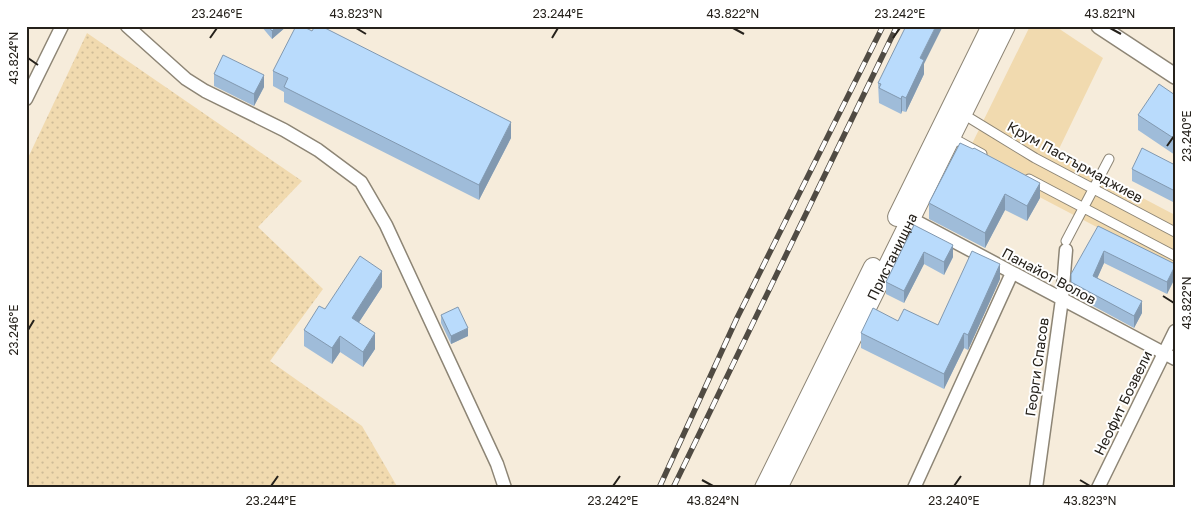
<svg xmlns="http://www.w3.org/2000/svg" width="1201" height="514" viewBox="0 0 1201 514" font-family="'Golos Text',sans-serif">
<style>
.grass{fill:url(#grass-dots)}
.park{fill:#f1daaf}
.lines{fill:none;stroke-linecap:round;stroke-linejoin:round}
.pedestrian-casing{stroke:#8d8575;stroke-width:11}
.minor-casing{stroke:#8d8575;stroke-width:15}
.tertiary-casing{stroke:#8d8575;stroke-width:18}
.secondary-casing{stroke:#8d8575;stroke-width:20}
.pedestrian{stroke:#fff;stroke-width:9}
.minor{stroke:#fff;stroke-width:12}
.tertiary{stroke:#fff;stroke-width:15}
.secondary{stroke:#fff;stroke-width:18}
.rail-casing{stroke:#504b43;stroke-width:5.5}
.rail{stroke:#fff;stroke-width:4;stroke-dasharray:11;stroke-linecap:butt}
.wall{fill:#9fbcd9}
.shaded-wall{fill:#8299b0}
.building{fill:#b9dbfc;stroke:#8299b0}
.ticks{fill:none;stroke:#25211b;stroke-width:2}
.labels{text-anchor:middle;stroke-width:4;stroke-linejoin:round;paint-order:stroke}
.street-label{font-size:14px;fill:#25211b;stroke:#fff}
.neatline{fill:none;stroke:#25211b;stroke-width:2}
.ticks-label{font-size:12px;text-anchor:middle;fill:#25211b}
</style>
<defs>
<pattern id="grass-dots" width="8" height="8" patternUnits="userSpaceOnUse" patternTransform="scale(1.25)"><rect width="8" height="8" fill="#f1daaf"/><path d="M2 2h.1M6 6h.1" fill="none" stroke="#cebb96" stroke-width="1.8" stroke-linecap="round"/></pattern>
</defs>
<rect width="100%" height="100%" fill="#f6ecdb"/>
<path class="grass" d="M87 33 302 181 258 227 323 289 270 361 362 426 398 488H26V162Z"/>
<path class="park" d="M1030 26H1055L1103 58 1057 153 1175 215V268L965 158Z"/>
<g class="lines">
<defs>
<path id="pedestrian" d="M963 114 1035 158 1175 232
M951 137 982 154
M1029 179 1175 256
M1066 241 1109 159"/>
<path id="minor" d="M127 26 186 79 205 91 284 130 318 150 361 182 386 225 497 464 505 488
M26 99 62 26
M910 218 1175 359
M914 488 1012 273
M1036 488 1062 299 1066 250
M1098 488 1175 331"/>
<path id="tertiary" d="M1099 26 1175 76"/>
<g id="secondary">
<path d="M897 217 991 26"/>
<path d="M764 488 873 267"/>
<path id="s1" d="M778 488 1006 26"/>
</g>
</defs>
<use href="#pedestrian" class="pedestrian-casing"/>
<use href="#minor" class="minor-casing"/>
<use href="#tertiary" class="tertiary-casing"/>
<use href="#secondary" class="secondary-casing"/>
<use href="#pedestrian" class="pedestrian"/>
<use href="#minor" class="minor"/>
<use href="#tertiary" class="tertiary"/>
<use href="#secondary" class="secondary"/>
<defs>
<path id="rail" d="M659 488 737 318 883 26
M673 488 897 26"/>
</defs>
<use href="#rail" class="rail-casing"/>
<use href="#rail" class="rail"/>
</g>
<path class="wall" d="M261 26H287L272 39Z
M924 64V74L906 112 902 111 901 114 879 103 878 83Z
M273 71 511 138 479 200 284 102V92L273 86Z
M214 74 264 87 254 106 214 86Z
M1175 95V155L1138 130V115Z
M960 143 1040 198 1027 221 1005 210 985 248 929 219V203Z
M1175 165V203L1132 181V169Z
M914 225 953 257 944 275 924 264 904 303 886 294V282Z
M1098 226 1175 264V278L1167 294 1104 263 1097 278 1142 313 1134 328 1071 294V282Z
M1000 279 968 350 964 348 944 389 861 348V333L898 321 938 325Z
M382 287 359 322 375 349 363 367 340 352 332 364 304 346V330L325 309Z
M441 315 468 336 451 344 441 323Z"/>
<path class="shaded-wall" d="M277 26H287L272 39V31Z
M936 26H943L924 64V74L906 112V98L920 58Z
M264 75V87L254 106V94Z
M902 96V111L901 114V99Z
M511 122V138L479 200V185Z
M1040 183V198L1027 221V206Z
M1005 194V210L985 248V233Z
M953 245V257L944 275V262Z
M1104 251V263L1093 288V276Z
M924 252V264L904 303V291Z
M1000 264V279L968 350V335Z
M1175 266V278L1167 294V282Z
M382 271V287L352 333V318Z
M1142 301V313L1134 328V316Z
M468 328V336L451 344V336Z
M375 333V349L363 367V352Z
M964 333V348L944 389V374Z
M340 336V352L332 364V348Z"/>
<path class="building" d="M268 26H277L272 31Z
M296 26H302L312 31 315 26H321L511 122 479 185 284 87 288 78 273 71Z
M906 26H936L920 58 924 60 906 98 902 96 901 99 879 88 881 84 878 83Z
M223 55 264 75 254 94 214 74Z
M1159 84 1175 95V139L1138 115Z
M960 143 973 149 974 148 1040 183 1027 206 1005 194 985 233 929 203Z
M1142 148 1175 165V191L1132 169Z
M914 225 953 245 944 262 924 252 904 291 886 282Z
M1098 226 1175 264V266L1167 282 1104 251 1093 276 1142 301 1134 316 1071 282V274Z
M972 251 1000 264 968 335 964 333 944 374 861 333 873 308 898 321 904 309 938 325Z
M360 256 382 271 352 318 375 333 363 352 340 336 332 348 304 330 319 306 325 309Z
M458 307 468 328 451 336 441 315Z"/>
<path class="ticks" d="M356 28 366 34M733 28 744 34M1110 28 1121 34M210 38 217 28M552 38 558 28M893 38 900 28M28 58 38 65M1167 146 1174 136M1163 296 1174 303M28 330 34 320M702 480 713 486M1080 480 1090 486M271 486 278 476M613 486 620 476M954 486 961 476"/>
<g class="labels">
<g class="street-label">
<text transform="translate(1075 162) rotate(29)" y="5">Крум Пастърмаджиев</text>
<text dy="5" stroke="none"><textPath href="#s1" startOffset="258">Пристанищна</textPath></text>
<text transform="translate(1049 276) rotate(28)" y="5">Панайот Волов</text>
<text transform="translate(1037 367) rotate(-82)" y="5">Георги Спасов</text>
<text transform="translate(1123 403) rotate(-64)" y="5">Неофит Бозвели</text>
</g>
</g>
<rect width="1201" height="514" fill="none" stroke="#ffffff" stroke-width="55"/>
<rect x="28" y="28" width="1146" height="458" class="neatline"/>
<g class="ticks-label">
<text x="217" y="18">23.246°E</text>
<text x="356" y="18">43.823°N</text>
<text x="558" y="18">23.244°E</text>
<text x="733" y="18">43.822°N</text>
<text x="900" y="18">23.242°E</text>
<text x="1110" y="18">43.821°N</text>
<text transform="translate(14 58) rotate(-90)" y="4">43.824°N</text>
<text transform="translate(1187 136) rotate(-90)" y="4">23.240°E</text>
<text transform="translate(1187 303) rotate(-90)" y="4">43.822°N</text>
<text transform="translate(14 330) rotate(-90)" y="4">23.246°E</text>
<text x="271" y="505">23.244°E</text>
<text x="613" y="505">23.242°E</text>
<text x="713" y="505">43.824°N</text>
<text x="954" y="505">23.240°E</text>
<text x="1090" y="505">43.823°N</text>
</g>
</svg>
